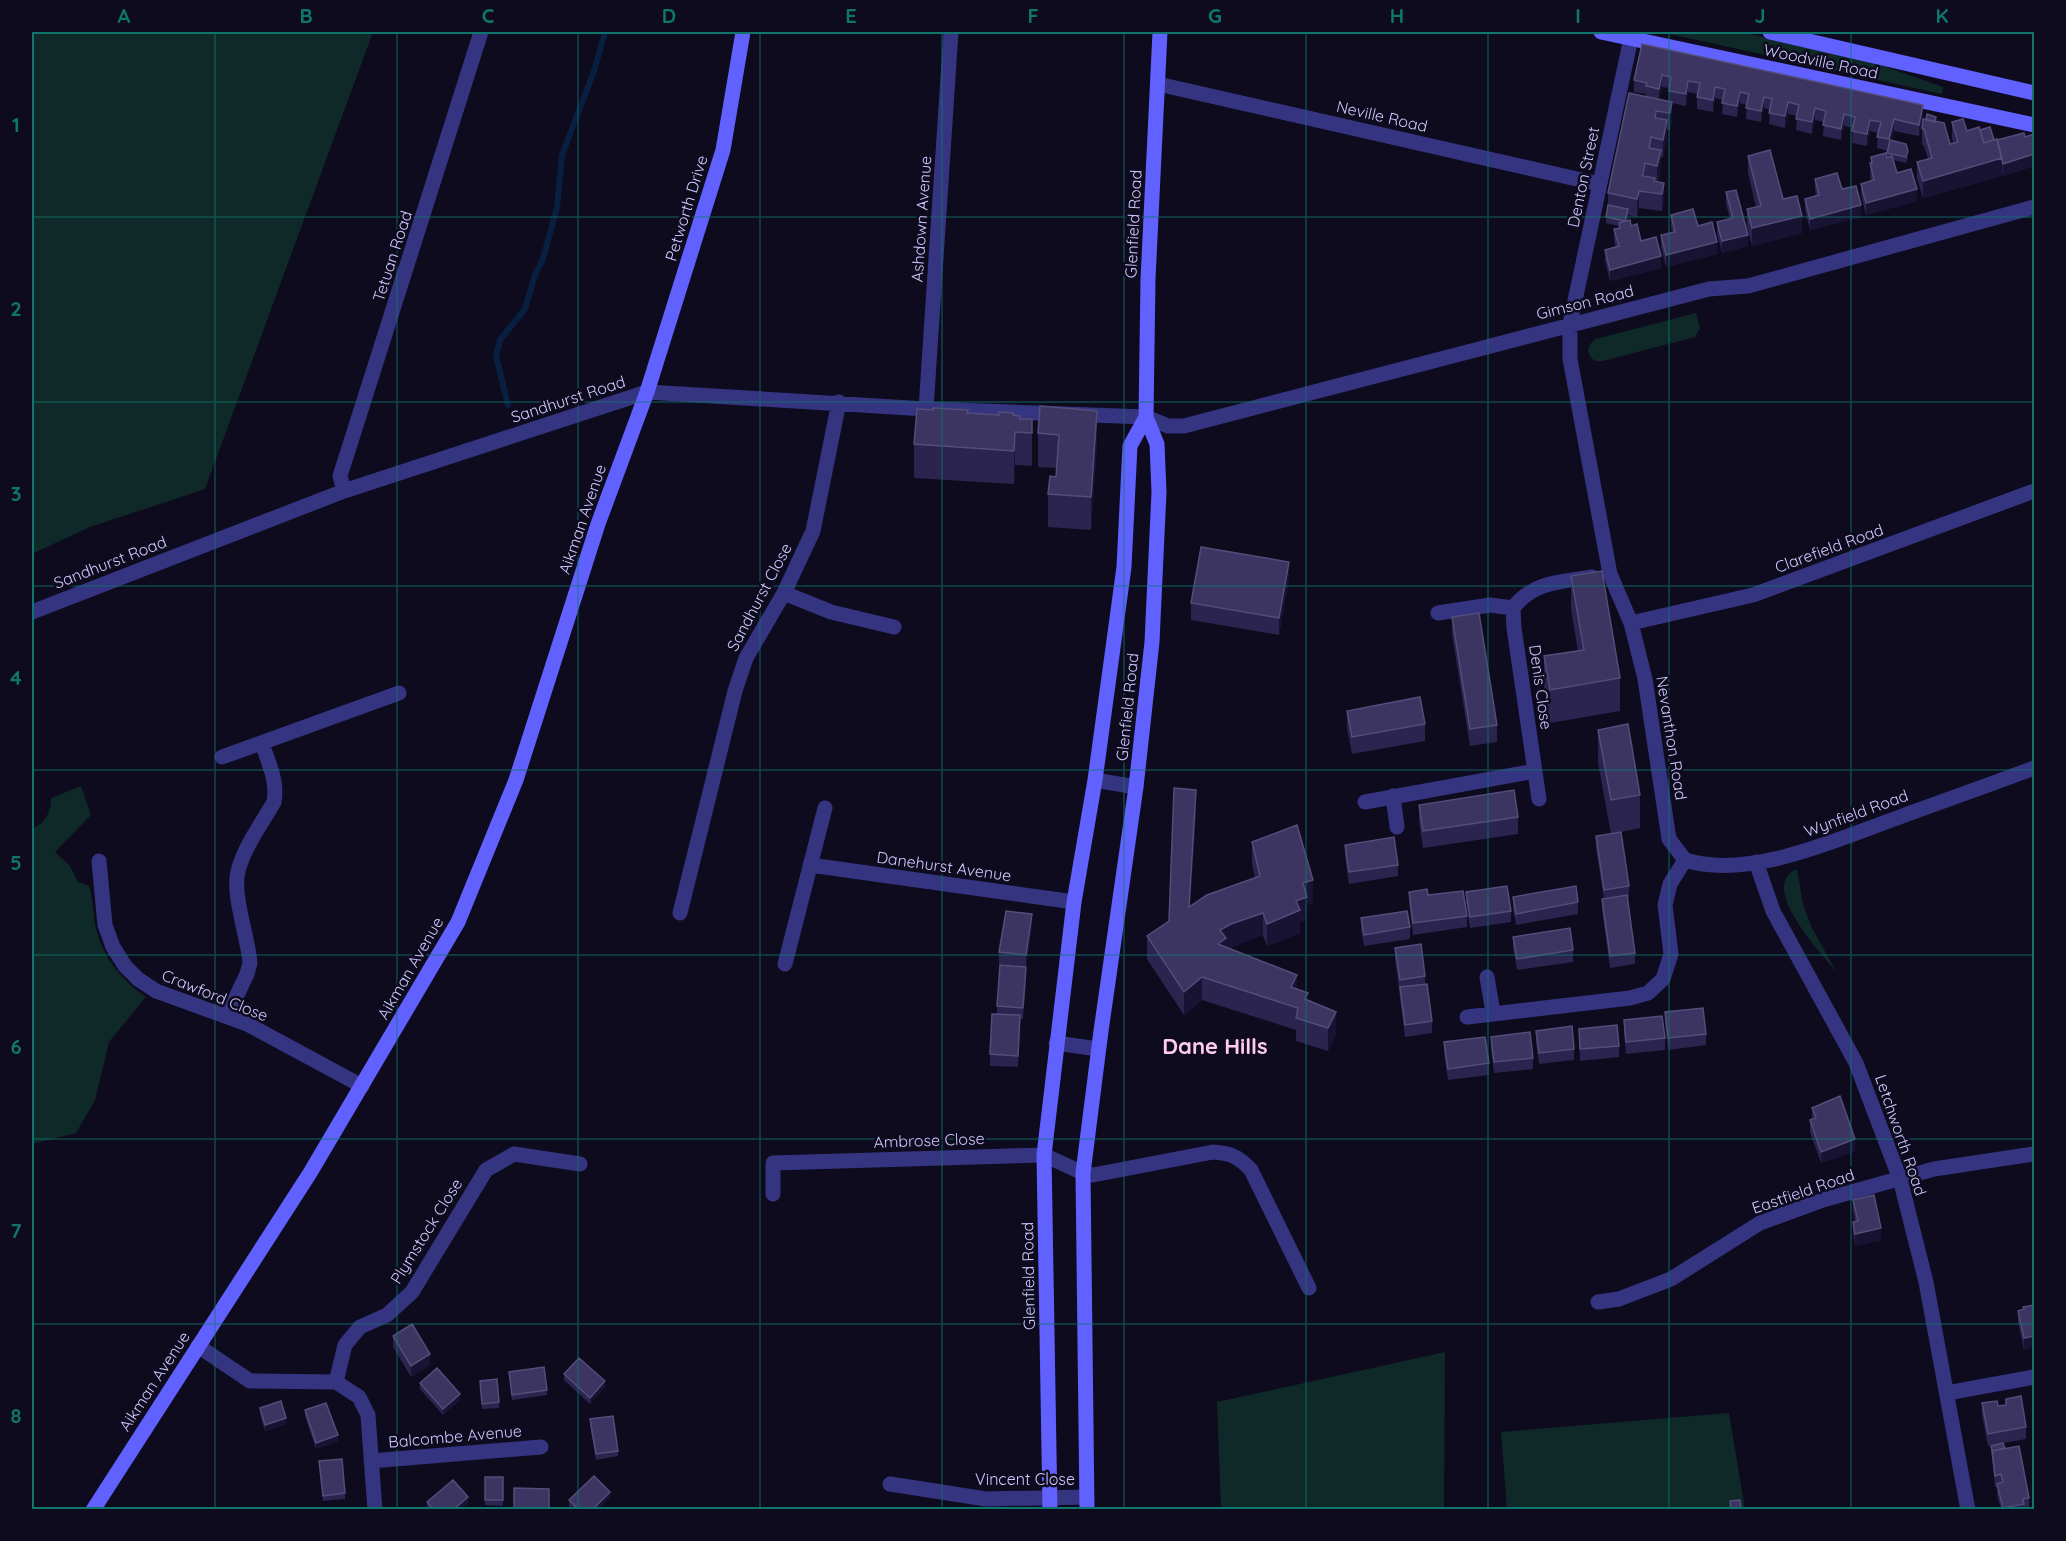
<svg xmlns="http://www.w3.org/2000/svg" width="2066" height="1541" viewBox="0 0 2066 1541" font-family="Quicksand,sans-serif">
<style>
.green{fill:#0e2927}
.lines{fill:none;stroke-linecap:round;stroke-linejoin:round}
.stream{stroke:#091f41;stroke-width:6}
.street{stroke:#353480;stroke-width:15}
.secondary{stroke:#6161ff;stroke-width:15}
.wall{fill:#2a244e;fill-rule:evenodd}
.shaded-wall{fill:#181233}
.building{fill:#3c3561;stroke:#534d7a;stroke-width:1.5}
.grid{fill:none;stroke:#0f766e;stroke-width:1.5;stroke-opacity:0.55}
.labels{text-anchor:middle;stroke-width:5;stroke-linejoin:round;paint-order:stroke}
.street-label{font-size:16px;fill:#cecaff;stroke:#0e0b1f}
.district-label{font-size:22px;font-weight:bold;fill:#fce;stroke:#0e0b1f}
.neatline{fill:none;stroke:#0f766e;stroke-width:2}
.grid-label{font-size:20px;text-anchor:middle;font-weight:bold;fill:#0f766e}
</style>
<rect width="100%" height="100%" fill="#0e0b1f"/>
<path class="green" d="M32 32H373L205 489 90 527 32 554Z
M1665 32H1740L1858 57 1943 87 1942 94 1665 33Z
M1696 313 1700 328 1695 337 1603 361H1595C1586 355 1586 345 1596 339Z
M81 786 91 815 55 852 70 866 78 882 89 886C93 899 93 912 95 924 101 955 121 980 146 997L109 1042 95 1100 76 1133 32 1144V829C45 823 51 813 51 798Z
M1797 869 1803 904 1811 926 1837 973C1823 955 1756 886 1797 869Z
M1445 1352 1444 1509H1221L1217 1402Z
M1729 1413 1745 1509H1507L1501 1432Z"/>
<g class="lines">
<path class="stream" d="M508 405 496 356 500 340 525 309 535 275 543 259 557 207 562 155 594 71 605 32"/>
<path class="street" d="M1158 84 1599 184
M926 409 951 32
M344 491 340 476 481 32
M784 593 831 612 894 627
M32 612 344 491 647 392 926 409 1146 417 1168 426H1184L1709 289 1748 286 2034 207
M1438 613 1490 605 1513 608
M1631 623 1753 595 2034 491
M222 757 399 693
M1095 780 1136 787
M1393 796 1397 827
M1539 799 1514 628 1513 608C1534 581 1561 582 1592 577
M1365 802 1535 771
M1685 860C1749 880 1836 840 1897 818 1943 801 1989 785 2034 768
M99 861 105 925 113 947 125 966 138 979 156 991 247 1024 362 1086
M1756 862 1773 911 1856 1063 1900 1179 1926 1282 1968 1510
M810 865 1074 902
M680 913 735 691 746 658 784 593 813 531 839 402
M785 964 825 808
M1487 977 1493 1013
M227 1016 247 974 250 963C248 937 232 895 238 871 244 847 262 823 274 802 278 781 268 762 262 743
M1467 1017 1630 998 1648 993 1663 979 1671 954 1665 905 1670 884 1685 860 1669 839 1645 679 1631 623 1610 574 1570 359V324L1631 38
M1056 1043 1098 1049
M773 1194V1163L1044 1155 1083 1173 1093 1175 1213 1152C1231 1153 1239 1157 1251 1170L1309 1288
M1598 1302 1619 1299 1671 1279 1760 1223 1823 1200 1934 1169 2034 1154
M198 1346 250 1381 336 1382 359 1397 368 1415 375 1510
M336 1382 345 1345 360 1327 387 1315 412 1292 486 1170 514 1154 580 1164
M1947 1393 2034 1377
M371 1461 541 1447
M890 1484 986 1499 1087 1497"/>
<path class="secondary" d="M1601 32 2034 125
M1770 32 2034 93
M93 1510 310 1173 458 922 516 780 598 524 647 392 723 150 743 32
M1050 1510 1044 1155 1074 902 1095 780 1124 567 1130 446 1146 417
M1087 1510 1083 1173 1101 1031 1136 787 1152 642 1159 492 1157 444 1146 417 1148 279 1160 32"/>
</g>
<path class="wall" d="M1642 44 1923 117 1919 136 1894 131 1891 141 1908 157 1906 163 1893 160 1897 173 1917 201 1866 215 1861 195V184L1871 181 1870 175 1871 157 1887 158 1888 151 1877 148 1878 133 1870 131 1867 146 1852 143 1853 128 1844 126 1841 140 1823 136 1824 122 1815 120 1812 134 1796 130 1797 116 1788 114 1785 128 1769 124 1770 110 1764 108 1761 122 1746 119 1747 105 1740 103 1737 117 1722 114 1723 100 1715 98 1713 112 1697 109V94L1688 92 1686 106 1672 103V119L1670 130H1667V138L1663 157H1661V168L1658 182 1664 201 1662 211 1639 208 1637 217 1628 215 1627 221 1631 226 1641 241 1661 268 1610 281 1605 261V250L1616 247 1614 241V229L1619 228V226L1606 223V217L1608 205V193L1646 96V94L1634 92V80ZM1662 87 1669 88V101L1659 99Z
M1936 122 1950 144 1953 143 1952 139V122L1967 131 1980 132 1994 140 2025 137 2034 134V166L2003 176 2002 172V176L1923 198 1917 179V162L1928 159 1924 146 1922 145V128Z
M1748 156 1783 199 1802 233 1752 246 1747 226V209L1756 207 1748 173Z
M1815 179 1842 189 1861 217 1810 230 1805 210V199L1816 196 1815 190Z
M1726 192 1748 246 1722 253 1717 233V222L1730 219 1726 204Z
M1671 215 1698 226 1717 254 1666 267 1661 247V235L1672 233 1671 227Z
M1097 411V444L1091 530 1048 527V494L1056 477 1057 468 1038 467V433Z
M968 413 1013 415 1020 419H1032V466L1015 465 1014 484 914 478V444Z
M1571 576 1620 678V711L1550 723 1544 689V656L1578 651 1571 610Z
M1289 579 1279 635 1191 620V603Z
M1452 617 1497 725V742L1470 746 1452 634Z
M1347 711 1425 724V741L1352 754 1347 728Z
M1598 730 1640 795V828L1611 834 1598 763Z
M1419 805 1518 817V834L1423 848 1419 822Z
M1196 813 1190 906 1255 878 1252 864V842L1313 903 1307 905V919L1300 922V933L1267 946 1263 935 1228 948 1297 989 1308 1000 1336 1034 1328 1051 1296 1041V1030L1202 1000 1184 1015 1147 959V936L1169 921Z
M1596 836 1629 886V898H1628L1635 953V964L1610 968 1602 910V899H1604L1596 848Z
M1345 845 1398 865V876L1349 884 1345 856Z
M1409 892 1428 895 1467 916V927L1413 935 1409 903Z
M1466 892 1511 911V922L1470 928 1466 903Z
M1513 897 1578 902V914L1516 925 1513 909Z
M1361 918 1410 927V939L1364 946 1361 930Z
M1032 925 1026 967 999 964V952Z
M1513 937 1573 950V962L1517 970 1513 948Z
M1395 948 1425 976V984L1432 1021V1033L1405 1037 1395 959Z
M1026 978 1023 1019H1020L1018 1067 990 1066V1054L997 1014V1006Z
M1665 1012 1706 1034V1045L1668 1050 1665 1023Z
M1624 1020 1665 1038V1050L1626 1054 1624 1031Z
M1579 1029 1619 1046V1057L1580 1061Z
M1536 1031 1574 1049V1060L1539 1064 1536 1042Z
M1491 1037 1533 1058V1069L1494 1073 1491 1048Z
M1444 1042 1489 1063V1075L1448 1080 1444 1054Z
M1812 1108 1855 1151 1821 1163 1810 1132V1120L1812 1119Z
M1853 1200 1881 1240 1855 1246 1853 1234V1222H1855L1853 1212Z
M2034 1305 2024 1350 2018 1322V1311L2023 1309V1307Z
M393 1336 430 1365 411 1377 393 1347Z
M509 1372 547 1390V1395L512 1400Z
M564 1374 605 1387 590 1404 564 1380Z
M480 1381 499 1402V1408L482 1409Z
M420 1383 460 1400 443 1415 420 1389Z
M2006 1399 2026 1427V1439L1988 1446 1982 1415V1403L1998 1406 2006 1405Z
M260 1408 286 1424 265 1431 260 1414Z
M305 1410 338 1441 316 1449 305 1416Z
M590 1419 618 1451V1456L596 1460 590 1425Z
M1991 1446 2005 1448 2029 1498V1509H2001L1997 1495V1487H1995Z
M319 1461 345 1493V1499L323 1501Z
M485 1477H503V1506L485 1505Z
M610 1498 598 1509H573L569 1506V1500Z
M427 1502 468 1503 460 1509H428L427 1508Z"/>
<path class="shaded-wall" d="M1662 75V87L1659 100V89Z
M1688 81V92L1686 106V94Z
M1715 87V98L1713 112V100Z
M1740 92V103L1737 117V106Z
M1764 97V108L1761 122V111Z
M1672 102V119L1670 130V113Z
M1788 102V114L1785 128V116Z
M1923 105V117L1919 136V125Z
M1815 108V120L1812 134V122Z
M1844 114V126L1841 140V129Z
M1894 119V131L1889 151V139Z
M1667 120V138L1663 157V140Z
M1870 120V131L1867 146V134Z
M1661 150V168L1657 183V166Z
M2034 154V166L2003 176V164Z
M2002 158V176L1923 198V181Z
M1645 163V180L1643 193V176Z
M1664 183V201L1662 211V194Z
M1917 189V201L1866 215V203Z
M1639 191V208L1637 217V199Z
M1861 205V217L1810 230V219Z
M1802 216V233L1752 246V228Z
M1748 235V246L1722 253V241Z
M1717 242V254L1666 267V255Z
M1661 256V268L1610 281V270Z
M1097 411V444L1091 530V497Z
M1015 432V465L1014 484V451Z
M1289 562V579L1279 635V618Z
M1196 790V813L1189 929V907Z
M1313 880V903L1307 905V919L1300 922V933L1267 946V924L1303 883Z
M1263 913V935L1226 950 1218 944 1220 930 1231 924Z
M1032 914V925L1026 967V955Z
M1026 967V978L1023 1019V1008Z
M1297 975V998L1291 987Z
M1202 977V1000L1184 1015V992Z
M1336 1012V1034L1328 1051V1028Z
M1855 1139V1151L1821 1163V1152Z
M1881 1228V1240L1855 1246V1234Z
M2034 1336V1347L2024 1350V1338Z
M430 1354V1365L411 1377V1366Z
M605 1381V1387L590 1404V1398Z
M460 1394V1400L443 1415V1409Z
M286 1418V1424L265 1431V1425Z
M338 1435V1441L316 1449V1443Z
M610 1492V1498L598 1509H593Z
M468 1497V1503L460 1509H454Z"/>
<path class="building" d="M1642 44 1923 105 1919 125 1894 119 1889 139 1877 137 1881 122 1870 120 1867 134 1852 131 1855 117 1844 114 1841 129 1823 125 1826 111 1815 108 1812 122 1796 119 1799 105 1788 102 1785 116 1769 113 1772 99 1764 97 1761 111 1746 108 1749 94 1740 92 1737 106 1722 103 1725 89 1715 87 1713 100 1697 97 1700 83 1688 81 1686 94 1669 91 1671 77 1662 75 1659 89 1646 86 1647 83 1634 80Z
M1629 93 1672 102 1670 113 1656 111 1655 118 1667 120 1663 140 1651 137 1649 148 1661 150 1657 166 1645 163 1643 176 1655 178 1654 181 1664 183 1662 194 1639 191 1637 199 1608 193Z
M1927 114 1936 117 1935 122 1926 120Z
M1923 119 1944 123 1950 144 1958 142 1952 122 1963 119 1967 131 1979 127 1984 143 1997 139 2002 158 1923 181 1917 162 1932 158 1924 129 1922 128Z
M1990 127 1994 140 1984 143 1980 130Z
M2024 133 2025 137 2034 134V154L2003 164 1997 140Z
M1890 140 1906 144 1908 151 1906 157 1887 153Z
M1770 150 1783 199 1797 196 1802 216 1752 228 1747 209 1761 206 1748 156Z
M1886 153 1887 158 1892 156 1897 173 1911 169 1917 189 1866 203 1861 184 1874 180 1870 163H1872L1871 157Z
M1837 173 1842 189 1856 186 1861 205 1810 219 1805 199 1819 195 1815 179Z
M1736 190 1748 235 1722 241 1717 222 1733 218 1726 192Z
M1608 205 1628 209 1625 221 1606 217Z
M1693 209 1698 226 1712 222 1717 242 1666 255 1661 235 1675 232 1671 215Z
M1630 220 1631 226 1637 224 1641 241 1656 237 1661 256 1610 270 1605 250 1619 246 1614 229 1620 228 1619 223Z
M1040 406 1097 411 1091 497 1048 494 1050 476 1056 477 1059 435 1038 433Z
M933 408 968 410 967 413 999 415V412L1013 413V415L1020 416V419H1032V433L1015 432 1014 451 914 444 917 409 933 410Z
M1201 547 1289 562 1279 618 1191 603Z
M1602 571 1620 678 1550 690 1544 656 1584 650 1571 576Z
M1479 613 1497 725 1470 729 1452 617Z
M1420 697 1425 724 1352 737 1347 711Z
M1628 724 1640 795 1611 800 1598 730Z
M1174 788 1196 790 1189 907 1207 895 1260 876 1252 842 1297 825 1313 880 1303 883 1307 897 1296 901 1300 910 1267 924 1263 913 1231 924 1220 930 1226 938 1218 944 1297 975 1291 987 1308 993 1305 999 1336 1012 1328 1028 1296 1018 1298 1008 1202 977 1184 992 1147 936 1169 921Z
M1514 790 1518 817 1423 831 1419 805Z
M1621 832 1629 886 1604 890 1596 836Z
M1394 837 1398 865 1349 872 1345 845Z
M1507 886 1511 911 1470 917 1466 892Z
M1576 886 1578 902 1516 914 1513 897Z
M1427 889 1428 895 1463 891 1467 916 1413 923 1409 892Z
M1627 895 1635 953 1610 956 1602 899Z
M1006 911 1032 914 1026 955 999 952Z
M1407 911 1410 927 1364 935 1361 918Z
M1570 928 1573 950 1517 959 1513 937Z
M1421 944 1425 976 1400 980 1395 948Z
M1000 965 1026 967 1023 1008 997 1006Z
M1427 984 1432 1021 1405 1025 1400 987Z
M1703 1008 1706 1034 1668 1038 1665 1012Z
M992 1014 1020 1015 1018 1056 990 1054Z
M1662 1016 1665 1038 1626 1042 1624 1020Z
M1617 1025 1619 1046 1580 1049 1579 1029Z
M1572 1026 1574 1049 1539 1053 1536 1031Z
M1530 1032 1533 1058 1494 1062 1491 1037Z
M1485 1037 1489 1063 1448 1069 1444 1042Z
M1840 1096 1855 1139 1821 1152 1810 1120 1816 1118 1812 1108Z
M1874 1195 1881 1228 1855 1234 1853 1222 1858 1221 1853 1200Z
M2034 1305V1336L2024 1338 2018 1311 2024 1309 2023 1307Z
M412 1324 430 1354 411 1366 393 1336Z
M579 1358 605 1381 590 1398 564 1374Z
M544 1367 547 1390 512 1395 509 1372Z
M437 1368 460 1394 443 1409 420 1383Z
M497 1379 499 1402 482 1404 480 1381Z
M2021 1396 2026 1427 1988 1434 1982 1403 1997 1401 1998 1406 2006 1405V1399Z
M281 1401 286 1418 265 1425 260 1408Z
M326 1403 338 1435 316 1443 305 1410Z
M613 1416 618 1451 596 1454 590 1419Z
M2003 1443 2005 1448 1992 1451 1993 1454 1991 1446Z
M2019 1446 2029 1498 2023 1499 2024 1504 2003 1508 1997 1484 2003 1482 2001 1474 1995 1476 1992 1451Z
M342 1459 345 1493 323 1496 319 1461Z
M594 1476 610 1492 593 1509H578L569 1500Z
M485 1477H503V1500H485Z
M453 1480 468 1497 454 1509H433L427 1502Z
M514 1488 549 1489V1509H514Z
M1740 1500 1741 1509H1731L1730 1501Z"/>
<path class="grid" d="M215 32V1510M397 32V1510M578 32V1510M760 32V1510M942 32V1510M1124 32V1510M1306 32V1510M1488 32V1510M1669 32V1510M1851 32V1510M32 217H2034M32 402H2034M32 586H2034M32 770H2034M32 955H2034M32 1139H2034M32 1324H2034"/>
<g class="labels">
<g class="street-label">
<text transform="translate(1821 61) rotate(12)" y="6">Woodville Road</text>
<text transform="translate(1382 116) rotate(13)" y="6">Neville Road</text>
<text transform="translate(1583 177) rotate(-78)" y="6">Denton Street</text>
<text transform="translate(686 208) rotate(-73)" y="6">Petworth Drive</text>
<text transform="translate(921 219) rotate(-86)" y="6">Ashdown Avenue</text>
<text transform="translate(1133 224) rotate(-87)" y="6">Glenfield Road</text>
<text transform="translate(392 256) rotate(-72)" y="6">Tetuan Road</text>
<text transform="translate(1585 302) rotate(-14)" y="6">Gimson Road</text>
<text transform="translate(568 399) rotate(-18)" y="6">Sandhurst Road</text>
<text transform="translate(582 519) rotate(-71)" y="6">Aikman Avenue</text>
<text transform="translate(1829 548) rotate(-20)" y="6">Clarefield Road</text>
<text transform="translate(110 562) rotate(-21)" y="6">Sandhurst Road</text>
<text transform="translate(759 597) rotate(-62)" y="6">Sandhurst Close</text>
<text transform="translate(1541 687) rotate(82)" y="6">Denis Close</text>
<text transform="translate(1127 707) rotate(-84)" y="6">Glenfield Road</text>
<text transform="translate(1672 738) rotate(81)" y="6">Nevanthon Road</text>
<text transform="translate(1856 813) rotate(-20)" y="6">Wynfield Road</text>
<text transform="translate(944 866) rotate(8)" y="6">Danehurst Avenue</text>
<text transform="translate(410 968) rotate(-60)" y="6">Aikman Avenue</text>
<text transform="translate(215 995) rotate(22)" y="6">Crawford Close</text>
<text transform="translate(1901 1135) rotate(71)" y="6">Letchworth Road</text>
<text transform="translate(929 1140) rotate(-2)" y="6">Ambrose Close</text>
<text transform="translate(1803 1191) rotate(-19)" y="6">Eastfield Road</text>
<text transform="translate(426 1231) rotate(-58)" y="6">Plymstock Close</text>
<text transform="translate(1028 1276) rotate(-91)" y="6">Glenfield Road</text>
<text transform="translate(154 1381) rotate(-57)" y="6">Aikman Avenue</text>
<text transform="translate(455 1436) rotate(-5)" y="6">Balcombe Avenue</text>
<text x="1025" y="1485">Vincent Close</text>
</g>
<g class="district-label">
<text x="1215" y="1054">Dane Hills</text>
</g>
</g>
<rect width="2066" height="1541" fill="none" stroke="#0e0b1f" stroke-width="66"/>
<rect x="33" y="33" width="2000" height="1475" class="neatline"/>
<g class="grid-label">
<text x="124" y="23">A</text>
<text x="306" y="23">B</text>
<text x="488" y="23">C</text>
<text x="669" y="23">D</text>
<text x="851" y="23">E</text>
<text x="1033" y="23">F</text>
<text x="1215" y="23">G</text>
<text x="1397" y="23">H</text>
<text x="1578" y="23">I</text>
<text x="1760" y="23">J</text>
<text x="1942" y="23">K</text>
<text x="16" y="132">1</text>
<text x="16" y="316">2</text>
<text x="16" y="501">3</text>
<text x="16" y="685">4</text>
<text x="16" y="870">5</text>
<text x="16" y="1054">6</text>
<text x="16" y="1238">7</text>
<text x="16" y="1423">8</text>
</g>
</svg>
